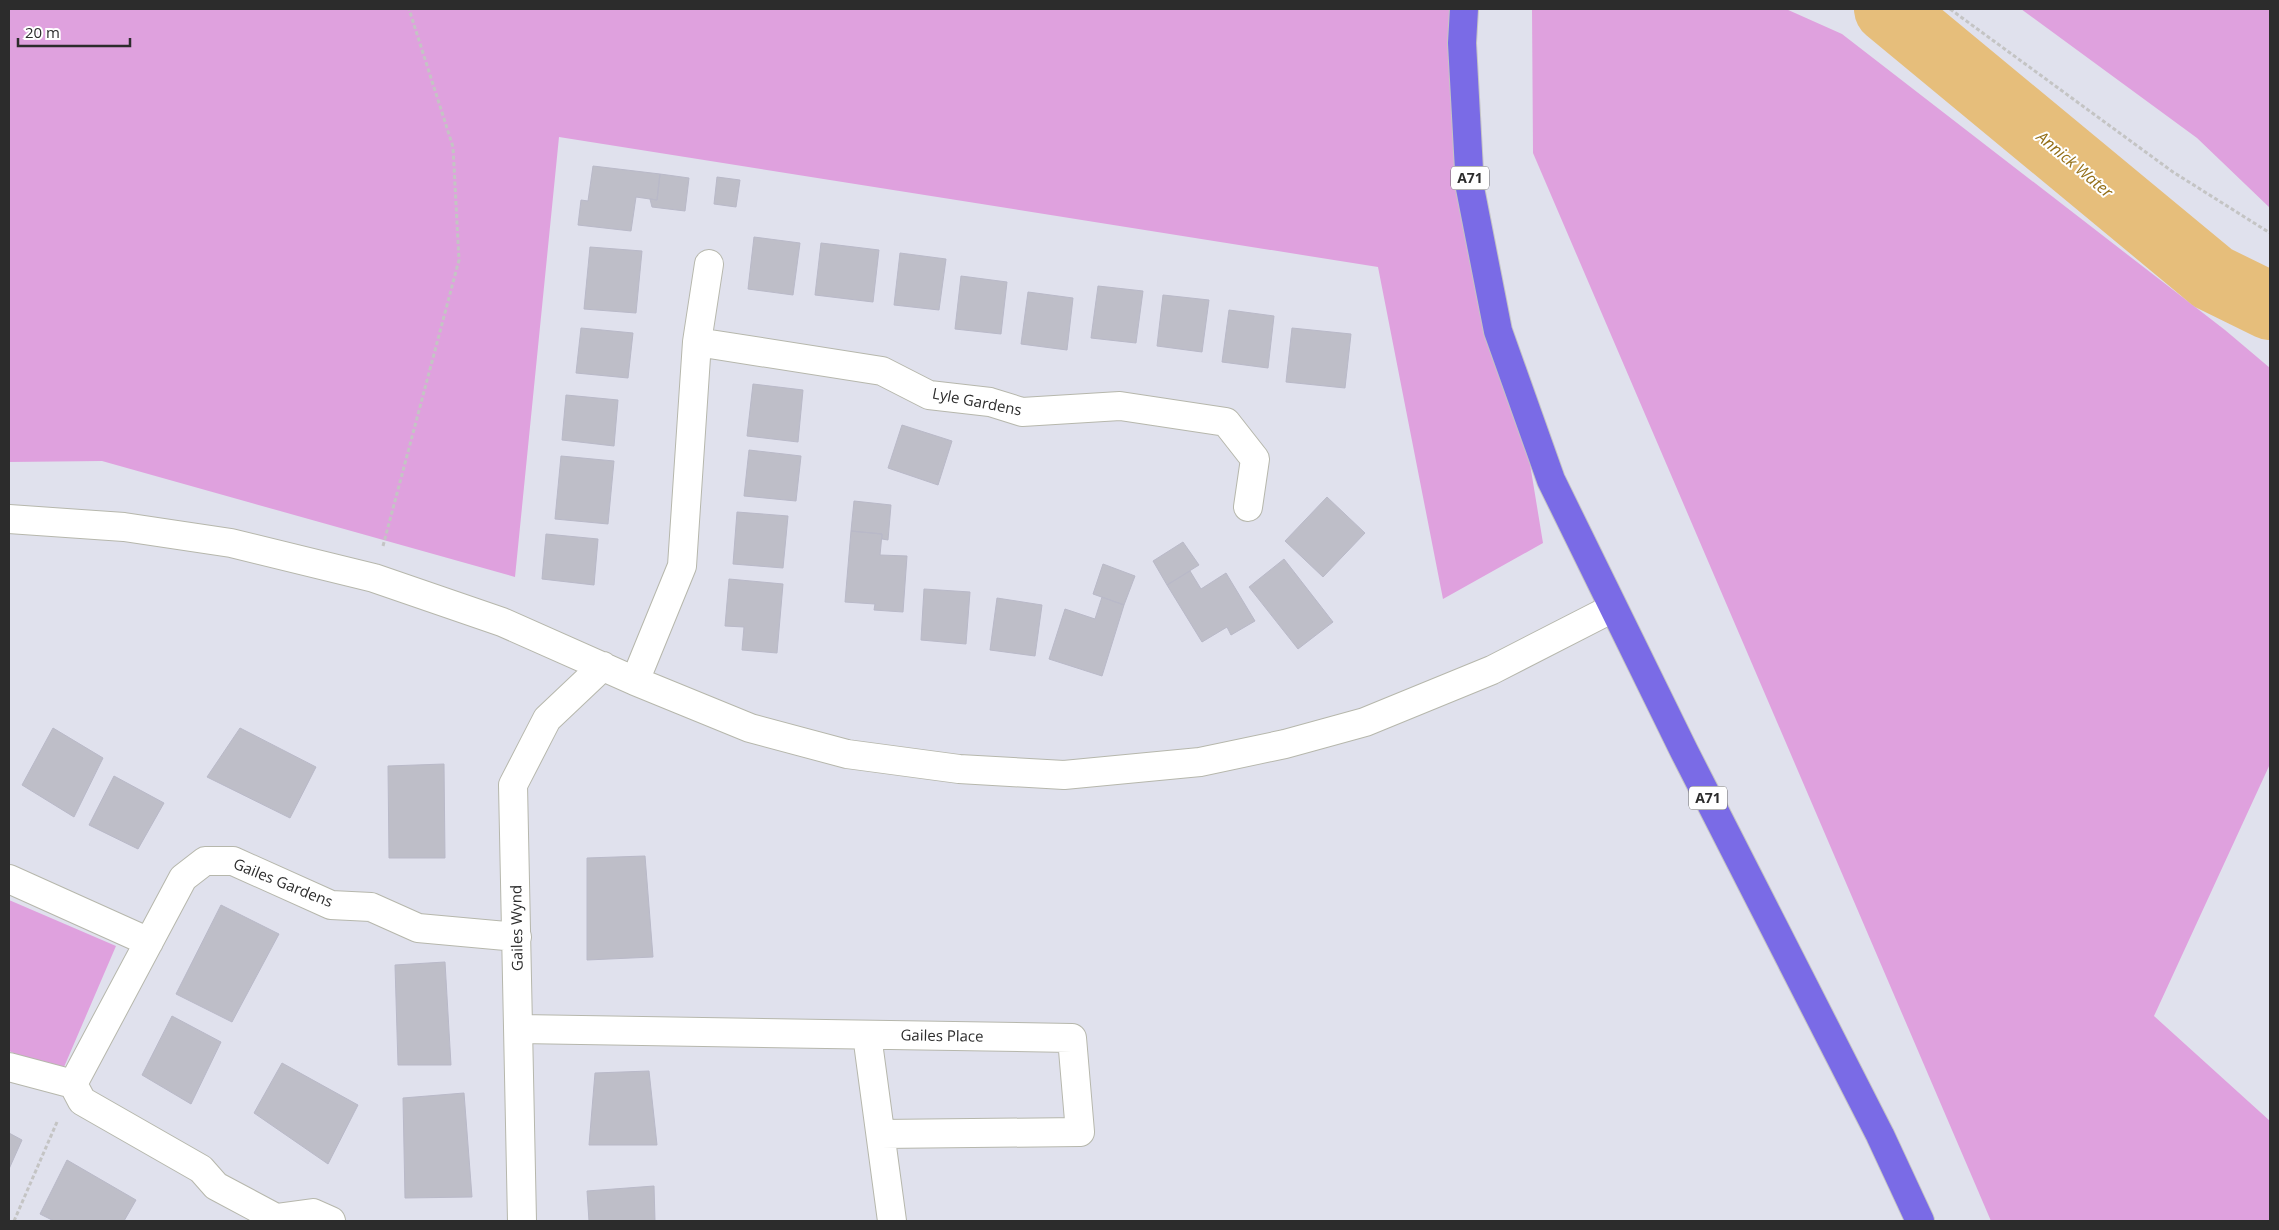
<svg xmlns="http://www.w3.org/2000/svg" width="2279" height="1230" viewBox="0 0 2279 1230" font-family="'Open Sans',sans-serif">
<style>
.green{fill:#dfa1de}
.lines{fill:none;stroke-linecap:round;stroke-linejoin:round}
.river{stroke:#e6be7b;stroke-width:68}
.building{fill:#bebec8;stroke:#b9b9c8}
.minor-casing{stroke:#b6b7ac;stroke-width:30}
.primary-casing{stroke:#c4c4c4;stroke-width:30}
.path{stroke:#c4c4c4;stroke-width:3;stroke-dasharray:4 2.5;stroke-linecap:butt}
.minor{stroke:#fff;stroke-width:28}
.primary{stroke:#7a6be6;stroke-width:28}
.labels{text-anchor:middle;stroke-width:4;stroke-linejoin:round;paint-order:stroke}
.shield{fill:#fff;stroke:#6b6b6b;stroke-width:1}
.shield-label{font-size:14px;font-weight:bold;fill:#2c2c2c}
.street-label{font-size:15px;fill:#2c2c2c;stroke:#fff}
.water-label{font-size:16px;font-style:italic;fill:#946f18;stroke:#fff}
</style>
<rect width="100%" height="100%" fill="#e0e1ed"/>
<path class="green" d="M9 9H1451L1517 385 1543 543 1443 599 1378 267 559 137 515 577 102 461 9 462Z
M1532 9H1786L1842 34 2225 330 2270 368V764L2154 1016 2270 1121V1221H1991L1533 153Z
M2021 9H2270V208L2197 138Z
M9 900 116 946 61 1074 9 1051Z"/>
<g class="lines">
<path class="river" d="M1888 9 2213 278 2270 306"/>
</g>
<path class="building" d="M593 166 660 174 657 200 636 197 631 231 578 225 581 200 588 201Z
M660 174 689 178 685 211 652 207 650 199 657 200Z
M717 177 740 180 736 207 714 204Z
M754 237 800 243 793 295 748 289Z
M821 243 879 250 873 302 815 295Z
M590 247 642 251 636 313 584 309Z
M900 253 946 259 939 310 894 305Z
M961 276 1007 282 1001 334 955 329Z
M1098 286 1143 291 1136 343 1091 338Z
M1028 292 1073 298 1067 350 1021 344Z
M1163 295 1209 300 1202 352 1157 346Z
M1229 310 1274 316 1268 368 1222 362Z
M581 328 633 333 628 378 576 373Z
M1292 328 1351 334 1345 388 1286 382Z
M753 384 803 390 798 442 747 436Z
M566 395 618 400 614 446 562 440Z
M902 425 952 441 938 485 888 468Z
M749 450 801 456 796 501 744 496Z
M561 456 614 461 608 524 555 519Z
M1327 497 1365 533 1323 577 1285 541Z
M854 501 891 505 888 540 882 539V534L851 531Z
M737 512 788 516 783 568 733 564Z
M851 531 882 534 880 555 907 556 903 612 874 610 875 604 845 602Z
M546 534 598 539 594 585 542 579Z
M1183 542 1199 565 1167 585 1153 561Z
M1284 559 1333 622 1298 649 1249 587Z
M1103 564 1135 576 1124 605 1093 594Z
M1190 571 1201 589 1226 573 1255 621 1231 635 1227 627 1202 642 1167 585Z
M729 579 783 584 777 653 742 650 744 627 725 626Z
M924 589 970 592 966 644 921 640Z
M1102 597 1124 605 1102 676 1049 659 1065 609 1095 619Z
M997 598 1042 605 1035 656 990 650Z
M53 728 103 758 74 817 22 785Z
M240 728 316 767 290 818 207 777Z
M444 764 445 858H389L388 766Z
M114 776 164 803 138 849 89 825Z
M645 856 653 957 587 960V858Z
M221 905 279 934 232 1022 176 994Z
M445 962 451 1065H398L395 965Z
M172 1016 221 1042 191 1104 142 1075Z
M282 1063 358 1105 328 1164 254 1113Z
M649 1071 657 1145H589L595 1073Z
M464 1093 472 1197 405 1198 403 1098Z
M9 1133 22 1140 9 1169Z
M67 1160 136 1200 124 1221H54L40 1214Z
M654 1186 655 1221H589L587 1191Z"/>
<g class="lines">
<defs>
<path id="minor" d="M697 342 882 371 929 395 990 402 1022 412 1120 406 1226 422 1255 459 1248 507
M9 519 124 527 231 543 374 578 502 622 635 681 750 728 847 754 959 769 1064 775 1200 762 1285 744 1365 722 1492 670 1613 608
M635 681 682 566 697 342 709 264
M9 879 149 942
M520 1029 1072 1038 1080 1132 881 1134
M867 1035 892 1221
M9 1067 73 1084
M331 1221 313 1213 276 1218 216 1186 201 1169 82 1101 73 1084 183 878 205 861H233L331 905 371 907 418 928 517 937
M522 1221 513 785 547 719 603 666"/>
<path id="primary" d="M1464 9 1462 43 1470 188 1498 331 1551 480 1684 751 1880 1135 1920 1221"/>
</defs>
<use href="#minor" class="minor-casing"/>
<use href="#primary" class="primary-casing"/>
<path class="path" d="M1950 9 2173 172 2270 233
M383 546 459 260 453 147 409 9
M14 1221 57 1122"/>
<use href="#minor" class="minor"/>
<use href="#primary" class="primary"/>
</g>
<g class="labels">
<g class="shield">
<rect x="1451" y="166.5" width="38" height="23" rx="4"/>
<rect x="1689" y="786.5" width="38" height="23" rx="4"/>
</g>
<g class="shield-label">
<text x="1470" y="183">A71</text>
<text x="1708" y="803">A71</text>
</g>
<g class="street-label">
<text transform="translate(977 402) rotate(11)" y="5">Lyle Gardens</text>
<text transform="translate(283 883) rotate(22)" y="5">Gailes Gardens</text>
<text transform="translate(517 928) rotate(-91)" y="5">Gailes Wynd</text>
<text transform="translate(942 1036) rotate(1)" y="5">Gailes Place</text>
</g>
<g class="water-label">
<text transform="translate(2075 164) rotate(40)" y="6">Annick Water</text>
</g>
</g>
<rect width="2279" height="1230" fill="none" stroke="#2c2c2c" stroke-width="20"/>
<path d="M18 38v8h112v-8" fill="none" stroke="#2c2c2c" stroke-width="2.5"/>
<text x="25" y="38" font-size="15" fill="#2c2c2c" stroke="#ffffff" stroke-width="4" paint-order="stroke">20 m</text>
</svg>
